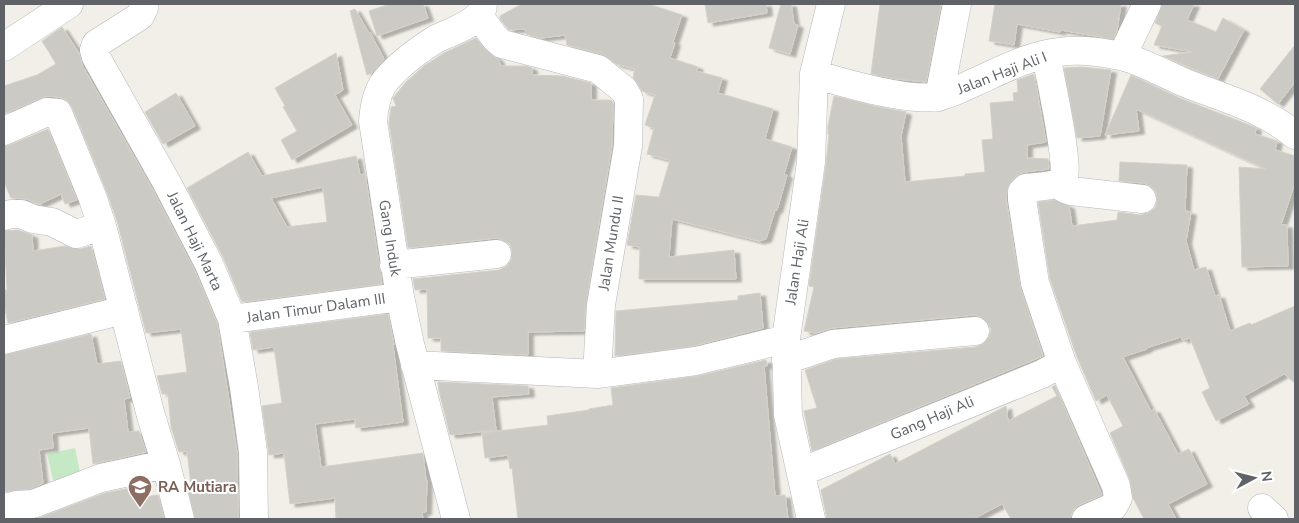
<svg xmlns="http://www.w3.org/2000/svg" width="1299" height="523" viewBox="0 0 1299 523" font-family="'Nunito Sans',sans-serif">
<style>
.garden{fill:#c5e8c5}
.building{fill:#cccac5;stroke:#d6d1c6;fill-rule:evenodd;filter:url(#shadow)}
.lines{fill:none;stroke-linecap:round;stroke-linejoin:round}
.minor-casing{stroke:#b5b8bc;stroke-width:29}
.minor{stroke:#fff;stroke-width:28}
.labels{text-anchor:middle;stroke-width:4;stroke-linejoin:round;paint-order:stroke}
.street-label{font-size:15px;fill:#5f6368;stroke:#fff}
.education-label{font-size:15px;font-weight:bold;fill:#785e54;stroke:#fff;text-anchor:start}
</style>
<defs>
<filter id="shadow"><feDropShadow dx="5.5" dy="3" stdDeviation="1" flood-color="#0004"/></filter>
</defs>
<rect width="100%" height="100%" fill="#f1efe8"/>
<path class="garden" d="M75 448 82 482 55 488 47 454Z"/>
<path class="building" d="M390 4H423L428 18 377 36 369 11Z
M522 4H648L682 15 673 42 675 43 670 58 698 67 696 71 722 78 718 93 773 109 765 139 792 147 784 174 787 175 777 210H775L766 239 759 241 672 219 669 257 734 250 736 279H639L640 247 627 245 636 195 659 197 670 160 647 154 654 128 645 125 655 95 642 91 633 77 635 69 616 64 602 54 567 45 565 35 541 38 526 34 525 29 509 30 500 19V16Z
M705 4H766L767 13 708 23Z
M781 4H791L794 24 798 25 790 54 769 48Z
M880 4H941L926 82 897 79 871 74Z
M995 4H1121L1117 31 1113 39 1061 30 1060 32 1017 24 1014 45 989 41Z
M1162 4H1194L1187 20 1216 32 1223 18 1244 30 1218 79 1163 56 1193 52 1154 45 1162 26 1155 23Z
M355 9 369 33 370 32 384 59 373 72 367 75 350 11Z
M62 27 79 53 82 65 153 190 195 271 217 323 237 453 238 519H195L187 485H191L187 451 179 452 171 427 168 394H162L157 376 187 372 181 329 146 333 117 221 106 190 72 107 67 100 59 97 48 96 41 98 4 114V86L37 75 56 64 42 41Z
M476 38 485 50 498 59 501 66H526L532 68V75L562 76 591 83V100H611L613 103 612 145 586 302 584 331 528 332V355L441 351V338H428L427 289 415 290 413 279 499 270 507 266 511 260 512 252 510 245 504 240 496 238 408 248 389 123 391 107 396 106 393 98 406 82 424 66 444 53Z
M1295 45V82L1278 104 1260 89Z
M336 53 343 90 335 95 352 125 292 160 281 140 297 131 283 107 285 106 275 88Z
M1082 67 1111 70 1100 136 1077 138 1064 68Z
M1034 74 1046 142 1027 145V158L1048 159 1049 169 1024 172 1015 177 1011 182 1007 191 1006 199 1020 286 1043 356 812 451 804 411 817 408 805 370 836 359 976 347 984 343 989 337 991 330 987 322 981 317 974 315 832 328 816 333 804 331 814 287 809 286 826 164 829 135 828 134V126L834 96 874 106 906 112 901 136 905 182 965 176V174L985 172 982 140 993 139 990 103 1014 101 1013 93 1018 92 1017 80Z
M1131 75 1177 97 1249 125 1256 128 1255 134 1277 141 1275 150 1295 156V182L1281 225H1287L1288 266 1242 267 1239 167 1266 169 1136 109 1139 131 1105 135Z
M176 93 195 126 163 144 145 112Z
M48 129 77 200 65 204 61 194 40 204 27 199 11 198 4 182V146L10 145Z
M248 152 262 176 356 156 360 175 365 174 382 284 242 302 223 257 187 188ZM323 187 327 222 287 227 271 198Z
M1120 162 1187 165 1185 211 1191 212 1186 241 1194 270 1206 267 1215 296 1219 295 1230 331 1250 323 1251 325 1295 306V383L1284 374 1244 396 1249 404 1216 421 1202 392 1210 388 1190 338 1182 340 1181 337 1146 348 1147 349 1123 357 1151 411 1154 409 1178 454 1189 449 1207 484 1168 504 1176 519H1144L1133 498 1130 480 1110 433 1123 426 1107 395 1096 401 1077 357 1050 279 1038 202 1055 200 1069 206 1072 226 1117 220 1118 212 1140 215 1148 213 1155 208 1157 201 1156 193 1152 187 1144 183 1119 181Z
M18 230 32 235 33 251 65 246 80 249 91 246 105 299 8 323 4 305V290H7L4 231Z
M760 293 763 328 693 346 615 356 616 311 738 300V296Z
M388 314 394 345 393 346 403 422 356 428 355 419 315 424 321 467 423 453 426 480H427L426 512H422L423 519H336L335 498 290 504 284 453 269 455 262 406 282 403 274 347 253 350 250 332Z
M91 334 97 364 121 361 130 398 124 399 128 432 139 431 146 452 93 464 89 428 52 433 53 448 39 450 43 483 30 489 4 492V355Z
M766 360 767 366H764L775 496 785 495 788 519H518L512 468 510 469 508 455 485 458 482 433 548 425 547 416 589 410V409L613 405 611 388 698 376Z
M438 382 528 386 529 394 492 397 496 430 450 435 439 391Z
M1055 385 1102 495 1079 505 1073 510 1071 517 1067 519H1011L1002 504 973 519H827L821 490 890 454 895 464 1006 406 1008 421 1057 396 1052 387Z
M135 487 137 498 158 495 164 519H36L105 493Z"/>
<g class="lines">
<defs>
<path id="minor" d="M143 4 144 8 140 16 96 44 94 50 96 57 167 183 209 264 232 319 244 387 253 452 254 519
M479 16 495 38 502 44 598 69 624 90 629 99 628 146 601 305 597 374 696 361 786 339
M4 47 69 4
M1046 55C1049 72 1071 171 1063 180 1059 186 1034 187 1026 188L1022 192V199L1035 283 1062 363 1116 486 1118 498 1113 507 1086 519
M1122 56 1147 4
M814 74C844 83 910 103 940 96 952 94 964 87 975 82 1002 70 1030 55 1060 52 1079 49 1101 52 1120 56 1138 59 1166 75 1183 82 1222 98 1263 108 1295 135
M939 97 957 4
M4 131 47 112 58 113 92 196 102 226 151 416 166 464 180 519
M1064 180 1065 189 1071 191 1142 199
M4 216 11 214H21L33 219 52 222 76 234 102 226
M394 265 497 254
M232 319 400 297
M4 340 124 310
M786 360 833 344 975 331
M415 365 597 374
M801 472 1042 374 1062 363
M4 508 16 505 33 504 101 478 166 464
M1262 508 1274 519
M456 519 410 344 400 297 373 121C374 108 376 95 383 84 397 65 417 51 436 39 450 32 466 28 477 17 481 14 483 9 483 4
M811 519 788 415 786 339 811 162 814 74 831 4"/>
</defs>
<use href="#minor" class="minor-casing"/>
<use href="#minor" class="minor"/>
</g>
<defs>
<symbol id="school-pin" viewBox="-11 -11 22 30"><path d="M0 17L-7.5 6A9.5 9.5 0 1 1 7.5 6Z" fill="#8d6e63" stroke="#fff"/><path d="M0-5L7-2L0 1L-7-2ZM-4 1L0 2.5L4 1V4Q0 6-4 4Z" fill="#fff"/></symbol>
</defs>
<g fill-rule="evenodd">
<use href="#school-pin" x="126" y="473" width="28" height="38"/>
</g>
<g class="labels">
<g class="street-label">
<text transform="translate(1002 73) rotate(-21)" y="5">Jalan Haji Ali I</text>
<text transform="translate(390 238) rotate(81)" y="5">Gang Induk</text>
<text transform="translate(195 241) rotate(64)" y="5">Jalan Haji Marta</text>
<text transform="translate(611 243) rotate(-81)" y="5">Jalan Mundu II</text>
<text transform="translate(797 262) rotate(-81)" y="5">Jalan Haji Ali</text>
<text transform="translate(316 308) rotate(-8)" y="5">Jalan Timur Dalam III</text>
<text transform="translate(932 418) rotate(-23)" y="5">Gang Haji Ali</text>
</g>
<g class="education-label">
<text x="158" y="492">RA Mutiara</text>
</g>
</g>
<rect width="1299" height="523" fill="none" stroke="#5f6368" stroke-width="10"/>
<g transform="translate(1254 478) rotate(83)" stroke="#ffffff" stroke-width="4" paint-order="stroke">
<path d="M0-4L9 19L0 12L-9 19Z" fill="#5f6368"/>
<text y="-8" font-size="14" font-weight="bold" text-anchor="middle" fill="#5f6368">N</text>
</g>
</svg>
